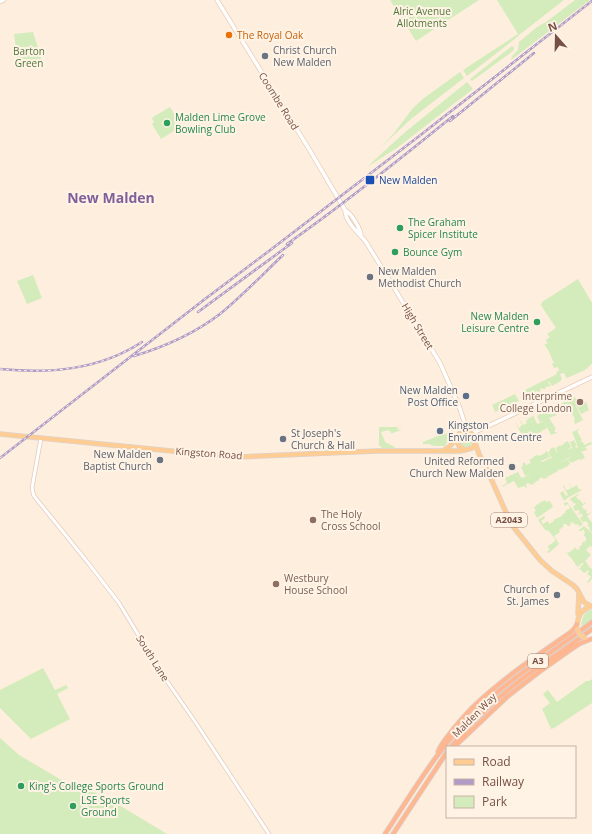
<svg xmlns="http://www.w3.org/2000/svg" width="592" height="834" viewBox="0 0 592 834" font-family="'Open Sans',sans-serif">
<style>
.green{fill:#d4ecbb}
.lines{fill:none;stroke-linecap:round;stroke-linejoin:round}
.tertiary-casing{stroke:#e5cbbc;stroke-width:4.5}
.secondary-casing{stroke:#eacbb8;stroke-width:5}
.primary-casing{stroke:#dbd2ce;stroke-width:5.5}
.trunk-casing{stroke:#dbd2ce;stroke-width:5.5}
.tertiary{stroke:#fff;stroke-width:3}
.secondary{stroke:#fff;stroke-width:3.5}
.primary{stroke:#ffcd94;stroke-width:4}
.trunk{stroke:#ffb791;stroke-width:4}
.rail-casing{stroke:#af9cc7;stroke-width:2.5}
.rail{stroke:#fff3e6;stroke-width:1;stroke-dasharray:3;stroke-linecap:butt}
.primary-bridge-casing{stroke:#dbd2ce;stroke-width:5.5;stroke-linecap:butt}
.primary-bridge{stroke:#ffcd94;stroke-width:4}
.food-dot{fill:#e8710a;stroke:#fff3e6;stroke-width:1.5}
.worship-dot{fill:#6b7280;stroke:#fff3e6;stroke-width:1.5}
.leisure-dot{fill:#2e9e5b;stroke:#fff3e6;stroke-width:1.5}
.transit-dot{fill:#1a4fb4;stroke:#fff3e6;stroke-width:1.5}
.service-dot{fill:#5c6f8a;stroke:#fff3e6;stroke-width:1.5}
.education-dot{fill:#8d6e63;stroke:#fff3e6;stroke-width:1.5}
.labels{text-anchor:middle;stroke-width:4;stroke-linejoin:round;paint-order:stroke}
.shield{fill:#fff3e6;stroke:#9f8275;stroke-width:1}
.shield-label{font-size:9px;font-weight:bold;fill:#765144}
.park-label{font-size:10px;fill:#517739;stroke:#fff3e6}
.food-label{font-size:10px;fill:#c56008;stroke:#fff3e6;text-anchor:start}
.worship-label{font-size:10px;fill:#5b616d;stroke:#fff3e6;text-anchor:start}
.street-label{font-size:10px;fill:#765144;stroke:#fff3e6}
.leisure-label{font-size:10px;fill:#27864d;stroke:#fff3e6;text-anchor:start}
.transit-label{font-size:10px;fill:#164399;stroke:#fff3e6;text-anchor:start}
.service-label{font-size:10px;fill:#4e5e75;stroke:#fff3e6;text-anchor:end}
.education-label{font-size:10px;fill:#785e54;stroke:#fff3e6;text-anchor:start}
.district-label{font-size:14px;font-weight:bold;fill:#805f9a;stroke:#fff3e6}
</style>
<rect width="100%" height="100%" fill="#feeedd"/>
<path class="green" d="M390 0H479L416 41Z
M497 0H564L519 35 516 38 467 76 463 70 518 34Z
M575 0H590L511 60 512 56 518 50 519 42 537 27 546 22Z
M33 32 42 61V65L39 67 20 68 18 66 14 34Z
M512 46 514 48 513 51 472 81 470 79Z
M460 72 464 78 411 119 381 147 394 133 413 108 424 98Z
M467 82 473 89 397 148 367 167 404 133Z
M170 107 182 126 161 139 152 124 154 122 152 119 153 117Z
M33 275 42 298 27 304 17 281Z
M578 279 592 303V364L590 365V366L587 368 588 369H585V370L567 378V379L564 373 560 374 562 379 561 380V381L552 386 549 381 548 382 551 386 545 387 546 389H543L542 388 540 389 541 391 538 392 537 391 535 392 536 393 534 394 531 393 530 394 531 395 524 399 521 392 557 374 556 372 559 371 558 367 554 368 552 364 554 363C551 357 549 349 544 345L548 343 546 341V340L550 337 547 334 556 328 541 305 542 302Z
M515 394 519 401 507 406 506 405V406L501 409 500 408 499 409V410L496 412V413L492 405Z
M567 395 570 400 575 397 579 404 586 402 589 410 581 414 577 406 579 405 576 406 583 420 575 424 574 421 575 420 570 409 567 410 565 408 563 409 564 410 561 411 556 400 557 399 560 405 564 402 562 398 565 402 569 400Z
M544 405 546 410 549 408 550 410 553 409 552 407H553L557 415 549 418 556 429 554 430 555 432H556L557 433 551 435 544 421 540 422 537 416 540 414 537 409 538 408 541 413 545 412 546 413H547Z
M531 411 537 424 544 421 547 428 535 435 536 439 534 436 529 439 528 438H527L526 437H525V438L523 439 525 442 514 419 519 428 521 427 520 426 522 425 518 417 523 425 527 423 526 421 528 420 525 414 528 419 533 416Z
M379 427H399L397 428 398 430 400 429 401 430 393 433H391L389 430 381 432 385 442 395 447V448C389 448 382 450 379 445Z
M457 428 452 436 450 435 448 437 449 439 445 446H433L435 444 432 446 430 444H423V442L443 434 444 435 448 432Z
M579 429V430L577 431 582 440 581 441V442H583L584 445 591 442 592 444 585 447 587 450 580 452H582L585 458 580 460 579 459 571 463 568 459 572 456 559 463 568 459 570 464 568 465V466L560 470 559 469 558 470V471L547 477 546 475 547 478 546 479 545 478 543 479 542 477 539 479V480L534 483V484L533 485 532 484 530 485 529 483 526 484 527 488H526L525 486 518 488 514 481 502 487V486L507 483 505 478 518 472 521 477 522 478 533 473 525 476 521 467 523 466 522 464 524 462 526 465 531 463 529 460 534 457V456L538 455 539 456 541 455V453V455L545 453V452L547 451 550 457 541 461 542 462 553 457H551L548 452 550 451V449L554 447 558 454 563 452 558 454 556 448 560 445V446L564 444V443L568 441 571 447 567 450 572 448 570 442 574 440 577 446H575L576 448 578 447 572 432Z
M459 440a7 7 0 1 1 14 0a7 7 0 1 1-14 0Z
M569 483 572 488 577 485 579 490 581 489 582 490 569 497 564 501 560 493 563 491 566 496 568 495 563 486 564 485 566 490 570 489 571 488Z
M580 493 576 497 579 500H580L583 504 585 502 586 503 582 506 584 510 585 509 587 511 586 512 587 514 592 512 587 516 592 523V532L587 527 589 529 590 528 587 525 589 524 586 521 583 522 580 518 583 516 581 513 579 515 578 514 580 512 578 510 575 511 573 507 576 504 575 503 572 505 574 503 570 500 571 498Z
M545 500 546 502 550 501 553 507 537 518 534 512 536 511 534 507 536 506V504L537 505 539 504V503Z
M567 502 583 524 579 527V525L576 524V525L575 524 571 522 570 526H568L566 524H563V525L564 526 559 530 560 532 554 536 559 544 549 553 547 552 550 549 547 547 555 541V539L548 530 546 531 538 520 544 516 545 518 541 521 543 524 548 521 549 524 554 521 553 520 562 516V515L566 512 565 511 570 508 568 504 565 506 564 503Z
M584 526 592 533V547L590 546 586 550 591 555 585 561 587 563V564L589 565 588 566 592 569V579L588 583 587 582 591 577 587 574 589 571 588 570 585 573 581 571 582 570 579 569 584 563H582L578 567 575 564V563L566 552 568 553 574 549V547L578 550 580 548 579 547 582 545V542L585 543V542L583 541H586V537L584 536V534H585L584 530H582V531H578Z
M590 610H592V619L581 627C582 620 582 614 590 610Z
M43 668 55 690 66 685 68 688 57 694 70 719 31 739 0 708V690Z
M592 679V703L554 728 551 729 544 713 542 709 550 703 543 694 548 690 557 702 586 681H589Z
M0 738 19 755 63 781 75 786 94 792 114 802 167 834H0Z"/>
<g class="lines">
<defs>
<path id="tertiary" d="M0 2 4 0
M41 438 32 488 33 493 34 496 89 564 119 603 162 674 196 723 269 834"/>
<path id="secondary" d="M217 0 309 149 345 210C345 222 359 233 366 242L440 363 459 406 466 427 468 431
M345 210C352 214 360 228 361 235
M470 432H475L484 428 592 377"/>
<path id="primary" d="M0 434 212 455 237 457 377 451H459C463 450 468 450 472 448 483 440 468 424 459 434 456 438 457 442 459 446L465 450
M475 443 479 454 484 463 509 519 515 529 540 560 552 571 573 585 577 589 584 602 587 604 591 606
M444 450 449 447 458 437
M578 614 579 593
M577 626C578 615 582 609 592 606"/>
<path id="trunk" d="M451 747C470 723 492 702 517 683 541 664 568 648 592 629
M454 747 508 696 539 672 570 650 579 644 591 639
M438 752C441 743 449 735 455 727 461 720 467 713 473 707 503 678 538 655 571 632L575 628 577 624
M385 834C414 790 441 743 480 707 514 675 555 651 592 622
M393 834 447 752"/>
</defs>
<use href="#tertiary" class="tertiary-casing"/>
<use href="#secondary" class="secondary-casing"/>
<use href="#primary" class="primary-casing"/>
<use href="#trunk" class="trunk-casing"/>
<use href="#tertiary" class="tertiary"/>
<use href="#secondary" class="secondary"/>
<use href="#primary" class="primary"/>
<use href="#trunk" class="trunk"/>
<defs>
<path id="rail" d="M450 121 534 53
M287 244C344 204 399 160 453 116
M198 312 292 243
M134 356C164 347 195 333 220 314 242 296 262 275 283 255
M0 369C50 374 99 370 142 342
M0 458 205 299 269 251 418 137 592 1"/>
</defs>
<use href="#rail" class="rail-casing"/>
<use href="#rail" class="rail"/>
<defs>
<path id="primary-bridge" d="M577 629 580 635 585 638"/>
</defs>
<use href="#primary-bridge" class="primary-bridge-casing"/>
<use href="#primary-bridge" class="primary-bridge"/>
</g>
<circle class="food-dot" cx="229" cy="35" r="4"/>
<g class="worship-dot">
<circle cx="265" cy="56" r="4"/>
<circle cx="370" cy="277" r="4"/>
<circle cx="283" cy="439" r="4"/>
<circle cx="160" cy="460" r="4"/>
<circle cx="512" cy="467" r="4"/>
<circle cx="557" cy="595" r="4"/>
</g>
<g class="leisure-dot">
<circle cx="167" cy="123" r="4"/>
<circle cx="400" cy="228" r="4"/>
<circle cx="395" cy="252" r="4"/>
<circle cx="537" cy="322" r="4"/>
<circle cx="21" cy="786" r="4"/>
<circle cx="73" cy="806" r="4"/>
</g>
<rect class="transit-dot" x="365" y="175" width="10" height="10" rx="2"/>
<g class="service-dot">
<circle cx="466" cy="396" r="4"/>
<circle cx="440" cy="431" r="4"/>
</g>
<g class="education-dot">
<circle cx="580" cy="402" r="4"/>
<circle cx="313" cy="520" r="4"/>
<circle cx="276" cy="584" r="4"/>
</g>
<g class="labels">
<g class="shield">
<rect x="491" y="513" width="36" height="14" rx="3"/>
<rect x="528" y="654" width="20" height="14" rx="3"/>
</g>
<g class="shield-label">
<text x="509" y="523">A2043</text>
<text x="538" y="664">A3</text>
</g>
<g class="park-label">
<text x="422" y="15">Alric Avenue<tspan x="422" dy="12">Allotments</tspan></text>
<text x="29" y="55">Barton<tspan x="29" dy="12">Green</tspan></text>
</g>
<g class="food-label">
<text x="237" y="39">The Royal Oak</text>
</g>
<g class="worship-label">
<text x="273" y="54">Christ Church<tspan x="273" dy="12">New Malden</tspan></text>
<text x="378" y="275">New Malden<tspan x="378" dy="12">Methodist Church</tspan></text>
<text x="291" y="437">St Joseph's<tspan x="291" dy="12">Church &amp; Hall</tspan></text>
<text x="152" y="458" text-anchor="end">New Malden<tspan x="152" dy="12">Baptist Church</tspan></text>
<text x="504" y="465" text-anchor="end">United Reformed<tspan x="504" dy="12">Church New Malden</tspan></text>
<text x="549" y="593" text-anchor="end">Church of<tspan x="549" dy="12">St. James</tspan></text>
</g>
<g class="street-label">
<text transform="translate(279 101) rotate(58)" y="4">Coombe Road</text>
<text transform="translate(418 326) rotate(59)" y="4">High Street</text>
<text transform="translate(209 453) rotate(4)" y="4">Kingston Road</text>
<text transform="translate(153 658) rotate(58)" y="4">South Lane</text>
<text transform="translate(474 715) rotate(-45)" y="4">Malden Way</text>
</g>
<g class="leisure-label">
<text x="175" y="121">Malden Lime Grove<tspan x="175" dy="12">Bowling Club</tspan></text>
<text x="408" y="226">The Graham<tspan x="408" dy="12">Spicer Institute</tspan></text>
<text x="403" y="256">Bounce Gym</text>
<text x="529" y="320" text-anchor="end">New Malden<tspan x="529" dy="12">Leisure Centre</tspan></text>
<text x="29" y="790">King's College Sports Ground</text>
<text x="81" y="804">LSE Sports<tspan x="81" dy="12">Ground</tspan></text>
</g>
<g class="transit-label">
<text x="379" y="184">New Malden</text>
</g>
<g class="service-label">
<text x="458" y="394">New Malden<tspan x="458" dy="12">Post Office</tspan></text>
<text x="448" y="429" text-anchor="start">Kingston<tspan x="448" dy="12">Environment Centre</tspan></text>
</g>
<g class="education-label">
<text x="572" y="400" text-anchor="end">Interprime<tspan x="572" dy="12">College London</tspan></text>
<text x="321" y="518">The Holy<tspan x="321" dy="12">Cross School</tspan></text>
<text x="284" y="582">Westbury<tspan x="284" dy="12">House School</tspan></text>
</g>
<g class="district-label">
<text x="111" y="203">New Malden</text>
</g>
</g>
<rect x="446" y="746" width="130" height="72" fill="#fff3e6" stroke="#c8b2a5"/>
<rect x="454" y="759" width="20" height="6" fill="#ffcd94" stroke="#c8b2a5"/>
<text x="482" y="766" font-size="12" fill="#765144">Road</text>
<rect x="454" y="779" width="20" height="6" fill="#af9cc7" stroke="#c8b2a5"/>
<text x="482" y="786" font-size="12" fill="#765144">Railway</text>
<rect x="454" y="796" width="20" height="12" fill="#d4ecbb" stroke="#c8b2a5"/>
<text x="482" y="806" font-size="12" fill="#765144">Park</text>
<g transform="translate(556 36) rotate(340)" stroke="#fff3e6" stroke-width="3" paint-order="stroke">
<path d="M0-3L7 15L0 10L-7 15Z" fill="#765144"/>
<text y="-6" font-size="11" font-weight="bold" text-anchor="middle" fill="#765144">N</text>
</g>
</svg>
